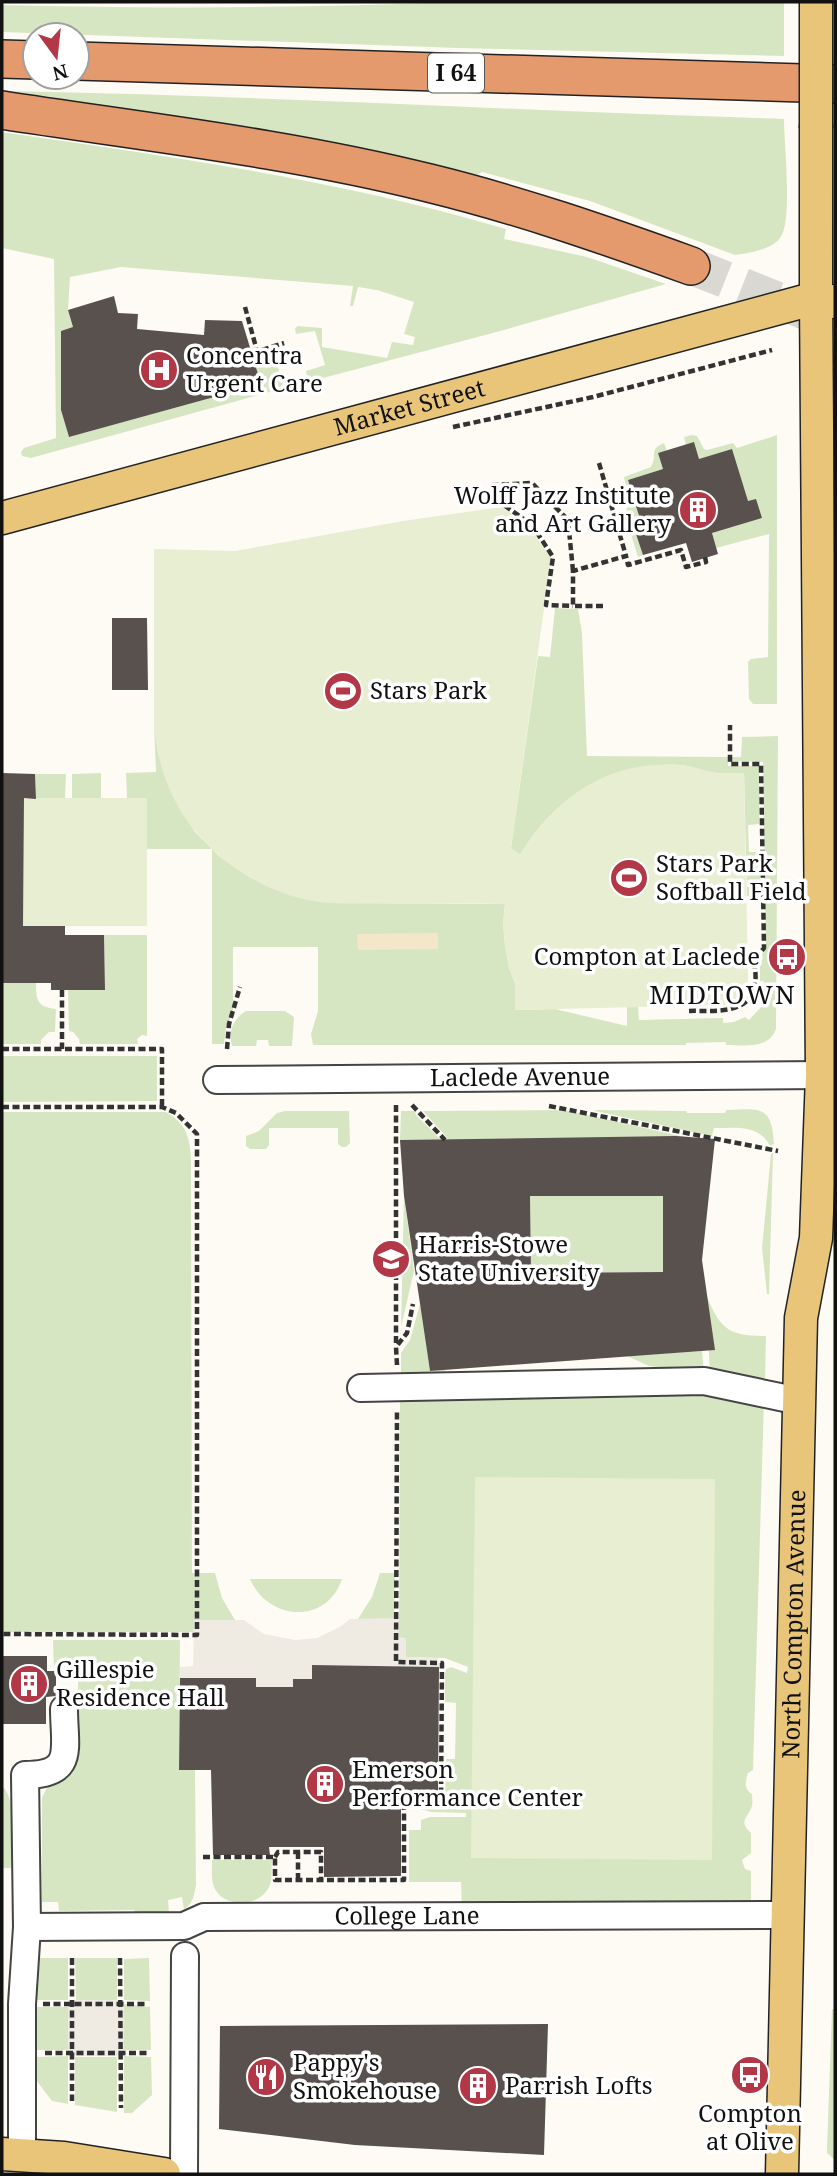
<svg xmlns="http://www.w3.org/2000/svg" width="837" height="2176" viewBox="0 0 837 2176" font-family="'Noto Serif',serif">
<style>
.green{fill:#d7e6c2}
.sand{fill:#f4e7c7}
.pitch{fill:#e7eed2}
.plaza{fill:#efebe3}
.building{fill:#58514e;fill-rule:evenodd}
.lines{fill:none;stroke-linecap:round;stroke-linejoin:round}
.highway-tunnel{stroke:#dad8d3;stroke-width:37;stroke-dasharray:37 18;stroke-linecap:butt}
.minor-casing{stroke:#444;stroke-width:30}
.major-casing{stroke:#222;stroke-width:35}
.highway-casing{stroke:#222;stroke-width:40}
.path{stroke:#333;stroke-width:4.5;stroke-dasharray:7 3.5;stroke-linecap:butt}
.minor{stroke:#fff;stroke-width:26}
.major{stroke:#e9c57a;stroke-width:32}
.highway{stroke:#e49a6d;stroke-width:37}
.major-bridge-casing{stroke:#222;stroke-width:35;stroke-linecap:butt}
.major-bridge{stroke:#e9c57a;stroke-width:32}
.labels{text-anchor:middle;stroke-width:7;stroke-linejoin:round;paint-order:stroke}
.shield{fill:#fff;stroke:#585858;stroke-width:2}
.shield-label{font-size:23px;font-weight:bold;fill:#111}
.poi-label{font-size:24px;fill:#111;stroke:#fff;text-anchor:start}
.street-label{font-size:24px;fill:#111;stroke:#fff}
.neighbourhood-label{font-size:26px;letter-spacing:2px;fill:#111;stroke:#fff}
</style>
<rect width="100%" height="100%" fill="#fefbf5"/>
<path class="green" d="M460 2H784V56L458 48 2 32V5C155 9 307 8 460 2Z
M8 91C267 96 525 111 784 119 784 142 793 223 780 238 771 250 749 253 735 255L590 201 482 172 478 175 308 138 204 121 6 95Z
M2 132C171 157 342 180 506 229L504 239 587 257 666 284 504 330 308 382 306 371 325 365 315 331 296 334 295 328 298 326 322 328V347L387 358 392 342 413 345 415 337 404 334 414 302 377 290 358 287 353 306H350L353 286 121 267 70 277 68 310 73 327 61 410 69 437 261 384 253 356 273 350 284 388 31 458 22 456 21 452 24 448 56 438 54 259 2 248Z
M692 435 697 436 704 449 707 450 733 443 737 448 777 435V704H753L749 699 748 662 751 659 768 657 769 534 716 548 712 533 762 518 748 501 699 459 694 443 686 445 684 437Z
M664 443 667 451 658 453 663 469 628 480 644 532 637 534 643 555 638 557 626 518V511L629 500 624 477 651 467C658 455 648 450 664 443Z
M555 608 578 609 582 633 587 756 728 757V766H759V824L748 825 749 852H760V895L747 896 744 773C735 773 725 774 717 773 704 772 693 766 680 765 610 761 555 797 520 855L511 848 538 656 550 657Z
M154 725 158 753 166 780 195 832 219 856 249 877 338 903 505 904 503 924 505 945 509 968 515 983 516 1010 555 1009 627 1026V1007H638L639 1020 723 1018V1023L734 1022 745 1017 749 1020 763 1005 760 1001 764 981H760V957L766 949 763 762 732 761V757H741L742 737 778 736 776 1029C768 1050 745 1045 726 1045V1042L686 1043V1045H313L311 1034 318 1011V947H233V1011L226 1028 224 1044H212V849H147V799L127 798 126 773 156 772Z
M101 773V798H72V774Z
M35 774H66L65 798 36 799Z
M104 935H147V1036L142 1035 137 1039 138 1044H80L79 1039 73 1032 69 1031 68 990 105 989Z
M2 983H36C36 1000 37 1007 56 1009L55 1032H49L41 1040V1044H2Z
M246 1011H285L294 1017 292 1046H269L268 1040H257L256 1046H232C228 1031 233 1019 246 1011Z
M2 1056H157V1101L2 1102Z
M564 1110 685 1137 449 1140 423 1111Z
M596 1110 686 1111 687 1113H725L726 1110C759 1109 772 1104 774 1144L770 1146C759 1124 735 1128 714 1128L712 1136 595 1111Z
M285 1111H349L350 1143 346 1147H342L338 1144V1128H269V1145L266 1149H250L246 1146V1136L259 1131 277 1113Z
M401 1111H415L416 1115 441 1140H400Z
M2 1112H166C187 1124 190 1138 191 1160L192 1573H215L222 1598 235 1620H194V1632H2Z
M773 1153 769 1294H767L762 1248 771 1154Z
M404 1196 414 1271 401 1327Z
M530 1196H663V1272L531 1273Z
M706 1294C720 1329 728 1336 766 1336L765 1382 710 1375Z
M420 1304 430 1371 445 1370V1378L401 1379V1353L410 1340Z
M702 1351 704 1374 649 1366 627 1356Z
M691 1390 764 1400 753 1770 748 1773C745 1782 744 1789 752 1794 752 1798 753 1802 752 1806 749 1817 737 1821 751 1833V1853L742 1860 745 1869 751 1871V1908L462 1910 461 1882H409V1830H421V1820L430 1817H466V1813L431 1812 421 1809V1804L445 1803 446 1759H455L456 1703 445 1702V1673L446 1669 451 1667 467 1673 468 1667 445 1658 406 1657V1638H399L400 1397Z
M380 1573H395L394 1619H358L372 1597Z
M250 1579H342C327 1625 268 1621 250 1579Z
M53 1640H180L179 1770H195L196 1885C194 1896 193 1903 184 1910L182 1897 168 1900 169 1913 148 1916 135 1914 134 1910 59 1911 58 1902H42V1798L47 1787 57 1782 72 1713 78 1712V1671H54Z
M2 1786C18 1799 11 1847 11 1868H2Z
M212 1860H272C271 1868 273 1880 269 1887 260 1907 223 1909 214 1887 211 1880 212 1868 212 1860Z
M35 1958H68V2000H35Z
M75 1958H117V2000H76Z
M149 1958 150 2001 124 2000V1959Z
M124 2004 150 2007 151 2050H124Z
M35 2007H68V2050H36Z
M832 2009H835V2160L827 2153V2148Z
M68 2056V2104L52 2101 36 2080V2057Z
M124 2056 151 2057 152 2095 132 2113H124Z
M75 2057H117V2112L75 2105Z"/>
<path class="sand" d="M438 933V949L358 950 357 934Z"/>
<path class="pitch" d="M502 507 530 528 551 558 511 848 520 855C556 796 609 760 680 765 693 766 705 772 717 773 726 774 735 773 744 773L748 980C744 996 739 1001 724 1005L515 1010V983L509 968 505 945 503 924 505 904C464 903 423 904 383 903 358 903 332 905 308 900 246 887 185 839 165 777 159 760 156 743 154 725V549L235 551 403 521Z
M24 798H147V926H23Z
M475 1477 715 1479 712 1860 471 1858Z"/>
<path class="plaza" d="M399 1618V1637L406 1638V1657L438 1658 439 1667 312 1665V1679H293V1687H256L255 1678H180V1667L193 1666 194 1620H244L264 1634 295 1640 317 1638 340 1627 350 1619Z
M68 2000H124V2056H68Z"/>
<path class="building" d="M114 296 118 313 138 314 137 329 204 335 205 320 242 321 261 384 69 437 61 410V331L73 327 68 310Z
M694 442 699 459 732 449 748 501 756 499 762 518 712 533 718 554 692 562 686 543 643 555 636 534 644 532 628 480 663 469 658 453Z
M112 618H147L148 690H112Z
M2 773 35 774 36 799 24 798 23 926H65V935H104L105 990H51V983H2Z
M676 1136 715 1139 702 1260 715 1350 430 1371 404 1196 400 1140ZM530 1196H663V1272L531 1273Z
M2 1656H47V1671H56V1696L46 1697V1724H2Z
M312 1665 439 1667 438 1797H401V1876L324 1877V1847H269L270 1855H213L211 1770H179L180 1678H256V1687H293V1679H312Z
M548 2024 544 2155 355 2145 219 2129 220 2026Z"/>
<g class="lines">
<path class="highway-tunnel" d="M691 266 835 323"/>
<defs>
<g id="minor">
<path id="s1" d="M217 1080 822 1075"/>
<path d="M361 1388 704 1381 799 1401"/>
<path id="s2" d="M27 1927 184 1926 204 1917 788 1915"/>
<path d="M22 2154V2004L27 1927 25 1775C76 1775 64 1748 64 1709"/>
<path d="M184 2174 185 1956"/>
</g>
<g id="major">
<path id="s3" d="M2 518 816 298 835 302"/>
<path d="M2 2154 64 2158 164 2174"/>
<path id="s4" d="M782 2174 801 1318 816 1238 822 1075 816 298V128"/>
</g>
<path id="highway" d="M2 59 35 60
M77 61 835 84
M2 110C145 132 289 148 429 183 519 205 605 235 691 266"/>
</defs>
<use href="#minor" class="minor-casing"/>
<use href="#major" class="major-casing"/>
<use href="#highway" class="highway-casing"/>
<path class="path" d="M245 307 257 351
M252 353 284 343
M453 427 593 397 772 350
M599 463 626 556
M573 571 568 520 532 483 493 485 494 498 532 525 553 557 546 605 573 606
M603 606H573V571L626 556 628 565 681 550 686 567 706 562 705 557
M62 990V1049
M689 1011C711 1010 747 1016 754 988 757 980 755 969 754 960L764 948 761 764H730V725
M2 1049H162V1107
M227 1049 229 1024 240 987
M396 1105V1346
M412 1105 445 1140
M549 1106 778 1151
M2 1107H162L176 1113 197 1134V1635L2 1634
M397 1365 396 1347 407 1333 413 1304
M298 1852V1880
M203 1857H275V1880H404V1802H441L442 1663 396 1662 397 1409
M275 1857 278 1852H321V1880
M72 1958V2101
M120 1958 121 2108
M43 2004H148
M45 2053H148"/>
<use href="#minor" class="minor"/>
<use href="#major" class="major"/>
<use href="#highway" class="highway"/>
<defs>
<path id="major-bridge" d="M816 2V128"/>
</defs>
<use href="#major-bridge" class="major-bridge-casing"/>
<use href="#major-bridge" class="major-bridge"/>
</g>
<defs>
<symbol id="hospital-disc" viewBox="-11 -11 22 22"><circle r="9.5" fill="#b23747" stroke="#fff"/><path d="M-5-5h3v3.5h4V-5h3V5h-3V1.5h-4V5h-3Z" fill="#fff"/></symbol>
<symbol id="building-disc" viewBox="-11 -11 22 22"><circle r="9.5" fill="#b23747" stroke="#fff"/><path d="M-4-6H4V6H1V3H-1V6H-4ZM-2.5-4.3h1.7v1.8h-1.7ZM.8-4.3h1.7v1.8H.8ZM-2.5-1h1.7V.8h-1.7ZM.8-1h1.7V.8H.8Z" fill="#fff"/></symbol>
<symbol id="stadium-disc" viewBox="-11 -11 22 22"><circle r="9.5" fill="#b23747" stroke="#fff"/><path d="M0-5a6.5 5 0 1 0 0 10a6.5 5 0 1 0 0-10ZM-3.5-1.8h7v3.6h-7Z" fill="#fff"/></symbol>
<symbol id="bus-disc" viewBox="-11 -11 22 22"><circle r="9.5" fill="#b23747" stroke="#fff"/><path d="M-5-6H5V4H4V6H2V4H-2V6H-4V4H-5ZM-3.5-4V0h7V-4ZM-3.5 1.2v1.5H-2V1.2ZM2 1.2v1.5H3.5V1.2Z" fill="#fff"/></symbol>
<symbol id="university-disc" viewBox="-11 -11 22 22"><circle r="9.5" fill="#b23747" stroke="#fff"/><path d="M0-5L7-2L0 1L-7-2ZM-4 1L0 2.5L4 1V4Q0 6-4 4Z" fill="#fff"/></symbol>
<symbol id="restaurant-disc" viewBox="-11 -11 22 22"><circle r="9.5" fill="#b23747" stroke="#fff"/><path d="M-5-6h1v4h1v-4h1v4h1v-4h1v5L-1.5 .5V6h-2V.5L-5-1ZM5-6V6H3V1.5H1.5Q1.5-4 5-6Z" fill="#fff"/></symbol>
</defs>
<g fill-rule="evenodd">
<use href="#hospital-disc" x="137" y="348" width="44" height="44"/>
<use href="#building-disc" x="676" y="488" width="44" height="44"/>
<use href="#stadium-disc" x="321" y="669" width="44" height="44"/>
<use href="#stadium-disc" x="607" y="856" width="44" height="44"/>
<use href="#bus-disc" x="765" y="935" width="44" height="44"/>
<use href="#university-disc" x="369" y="1237" width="44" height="44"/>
<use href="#building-disc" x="7" y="1662" width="44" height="44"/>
<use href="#building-disc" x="303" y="1762" width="44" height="44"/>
<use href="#bus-disc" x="728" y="2053" width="44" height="44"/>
<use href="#restaurant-disc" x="244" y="2055" width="44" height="44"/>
<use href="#building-disc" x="456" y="2064" width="44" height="44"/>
</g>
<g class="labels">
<rect class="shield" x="428" y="53.5" width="56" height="39" rx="5"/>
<g class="shield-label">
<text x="456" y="81">I 64</text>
</g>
<g class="poi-label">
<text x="186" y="364">Concentra<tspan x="186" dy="28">Urgent Care</tspan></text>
<text x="671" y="504" text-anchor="end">Wolff Jazz Institute<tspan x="671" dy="28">and Art Gallery</tspan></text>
<text x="370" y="699">Stars Park</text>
<text x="656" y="872">Stars Park<tspan x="656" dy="28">Softball Field</tspan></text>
<text x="760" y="965" text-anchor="end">Compton at Laclede</text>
<text x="418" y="1253">Harris-Stowe<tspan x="418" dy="28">State University</tspan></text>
<text x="56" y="1678">Gillespie<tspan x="56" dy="28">Residence Hall</tspan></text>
<text x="352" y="1778">Emerson<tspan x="352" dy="28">Performance Center</tspan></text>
<text x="293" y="2071">Pappy's<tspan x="293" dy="28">Smokehouse</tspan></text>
<text x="505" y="2094">Parrish Lofts</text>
<text x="750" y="2122" text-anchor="middle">Compton<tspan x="750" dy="28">at Olive</tspan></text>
</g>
<g class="street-label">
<text dy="8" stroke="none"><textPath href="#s3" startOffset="422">Market Street</textPath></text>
<text dy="8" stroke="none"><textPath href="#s1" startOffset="303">Laclede Avenue</textPath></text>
<text dy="8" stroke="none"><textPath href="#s4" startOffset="550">North Compton Avenue</textPath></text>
<text dy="8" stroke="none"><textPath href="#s2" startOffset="382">College Lane</textPath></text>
</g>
<g class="neighbourhood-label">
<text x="723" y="1004">MIDTOWN</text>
</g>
</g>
<rect width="837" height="2176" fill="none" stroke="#111111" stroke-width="7"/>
<g transform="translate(56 56) rotate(165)"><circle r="33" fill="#ffffff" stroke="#a0a0a0" stroke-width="2"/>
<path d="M0-5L12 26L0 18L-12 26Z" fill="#b23747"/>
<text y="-10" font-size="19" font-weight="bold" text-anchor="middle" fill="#111111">N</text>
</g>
</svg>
